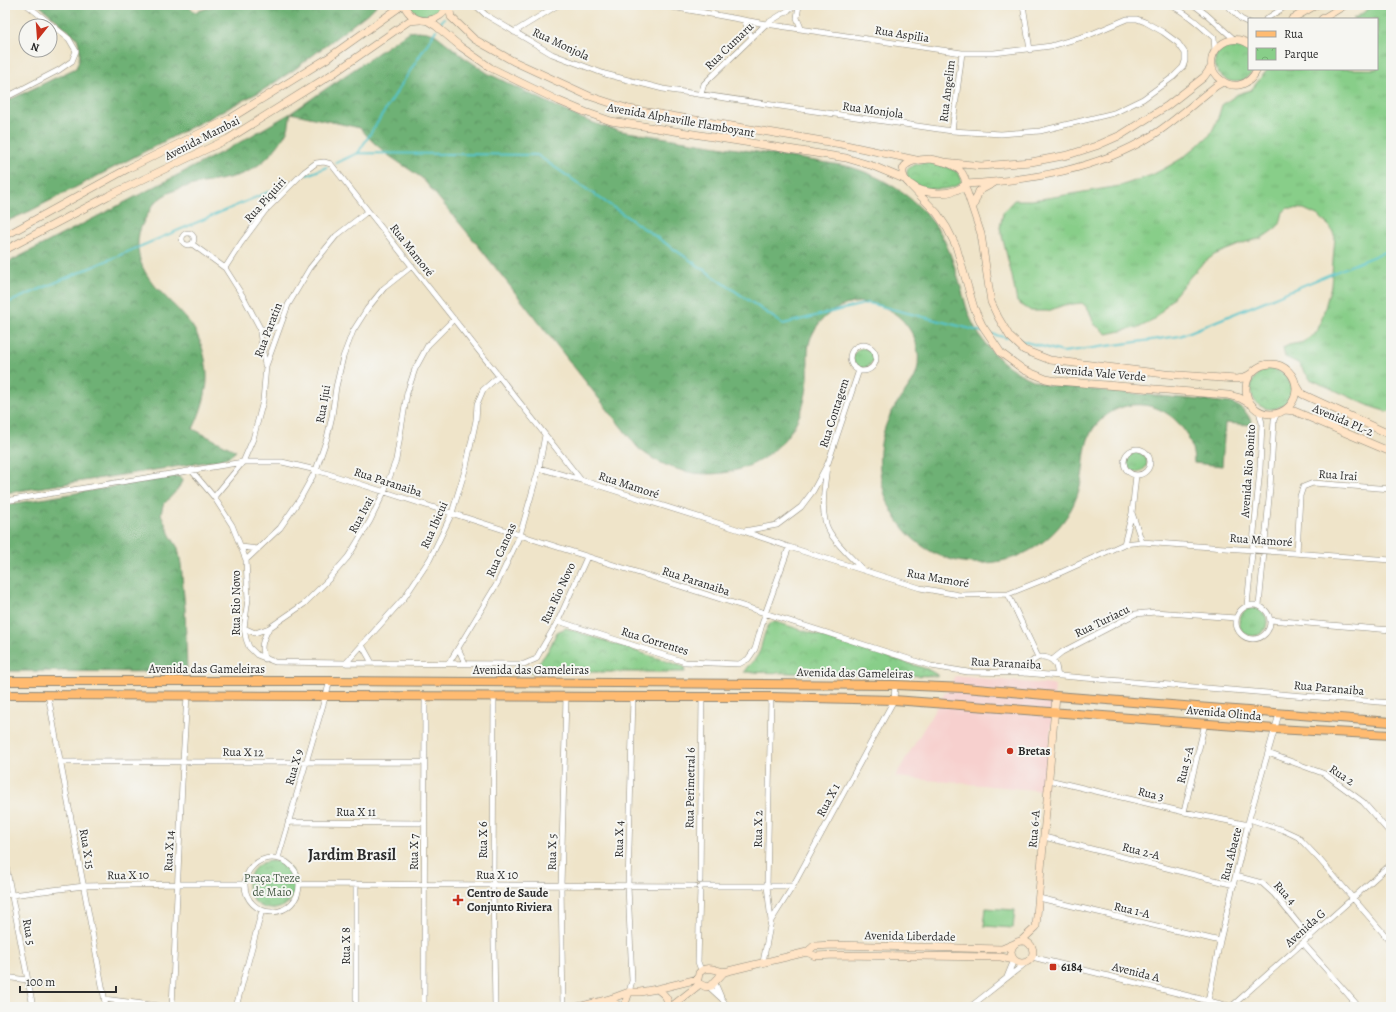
<svg xmlns="http://www.w3.org/2000/svg" width="1396" height="1012" viewBox="0 0 1396 1012" font-family="Alegreya,serif">
<style>
.built{fill:#f7d0ce}
.grass{fill:url(#grass-tufts);stroke:#5a7c5a}
.forest{fill:url(#forest-crowns);stroke:#4c6e50}
.park{fill:url(#park-crowns);stroke:#5a7c5a}
.pitch{fill:#88ce89;stroke:#5a7c5a}
.lines{fill:none;stroke-linecap:round;stroke-linejoin:round}
.stream{stroke:#56c4ca;stroke-width:2}
.street-casing{stroke:#8d887a;stroke-width:6}
.secondary-casing{stroke:#8d887a;stroke-width:8}
.primary-casing{stroke:#8d887a;stroke-width:10}
.street{stroke:#fff;stroke-width:5}
.secondary{stroke:#ffe4c6;stroke-width:7}
.primary{stroke:#ffbb71;stroke-width:8}
.poi-dot{fill:#c8321e;stroke:#f6f6f2;stroke-width:1.5}
.labels{text-anchor:middle;stroke-width:4;stroke-linejoin:round;paint-order:stroke}
.street-label{font-size:12px;fill:#2b2b2b;stroke:#f6f6f2}
.poi-label{font-size:12px;font-weight:bold;fill:#2b2b2b;stroke:#f6f6f2;text-anchor:start}
.park-label{font-size:12px;fill:#475c47;stroke:#f6f6f2}
.district-label{font-size:16px;font-weight:bold;fill:#2b2b2b;stroke:#f6f6f2}
</style>
<defs>
<pattern id="grass-tufts" width="24" height="20" patternUnits="userSpaceOnUse"><rect width="24" height="20" fill="#88ce89"/><path d="M3 7l-1-3M5 7V3M7 7l1-3M15 17l-1-3M17 17v-4M19 17l1-3" fill="none" stroke="#76b176"/></pattern>
<pattern id="forest-crowns" width="20" height="18" patternUnits="userSpaceOnUse"><rect width="20" height="18" fill="#6eb175"/><path d="M2 6a3 3 0 1 1 6 0M12 15a3 3 0 1 1 6 0" fill="none" stroke="#5b9060"/></pattern>
<pattern id="park-crowns" width="20" height="18" patternUnits="userSpaceOnUse"><rect width="20" height="18" fill="#88ce89"/><path d="M2 6a3 3 0 1 1 6 0M12 15a3 3 0 1 1 6 0" fill="none" stroke="#76b176"/></pattern>
</defs>
<rect width="100%" height="100%" fill="#f6f6f2"/>
<filter id="ink" filterUnits="userSpaceOnUse"><feTurbulence type="fractalNoise" baseFrequency=".025" numOctaves="2"/><feDisplacementMap in="SourceGraphic" scale="8" xChannelSelector="R" yChannelSelector="G"/><feConvolveMatrix kernelMatrix="1 2 1 2 8 2 1 2 1" color-interpolation-filters="sRGB"/></filter>
<filter id="wash" filterUnits="userSpaceOnUse"><feTurbulence type="fractalNoise" baseFrequency=".012" numOctaves="4" result="noise"/><feDisplacementMap in="SourceGraphic" scale="16" xChannelSelector="R" yChannelSelector="G"/><feGaussianBlur stdDeviation="0.9" result="paint"/><feColorMatrix in="noise" values="0 0 0 0 0 0 0 0 0 0 0 0 0 0 0 0 0 1.4 0 .05"/><feComposite in="paint" operator="in"/></filter>
<g filter="url(#wash)">
<rect width="100%" height="100%" fill="#efe4c9"/>
<path class="built" d="M955 676 1055 685 1046 791 895 777Z"/>
<path class="grass" d="M408 5H445C437 20 415 21 408 5Z
M1375 5H1391V409L1388 412 1372 407 1310 379 1298 363 1285 357 1283 348 1289 345 1304 342 1317 332 1322 318 1331 286 1335 237 1331 228 1319 216 1304 209 1288 208 1283 212 1280 224 1276 228 1262 238 1246 242 1214 255 1201 265 1190 277 1154 320 1140 327 1107 334 1094 324 1089 310 1082 303 1064 305 1048 311H1031L1017 302 1012 276 1000 228 1003 212 1014 200H1031L1047 198 1120 186 1152 175 1169 166 1184 157 1210 135 1217 121 1222 105 1238 94 1251 90 1268 69H1377V19H1353Z
M853 358a10 10 0 1 1 20 0a10 10 0 1 1-20 0Z
M1127 462a10 10 0 1 1 20 0a10 10 0 1 1-20 0Z
M1239 622a14 14 0 1 1 28 0a14 14 0 1 1-28 0Z"/>
<path class="forest" d="M39 5H188L195 12 218 5H377L372 10 295 69 263 90 30 211 5 222V102L76 68C81 57 81 49 77 38Z
M418 31 427 32 436 35 465 58 489 74 580 118 602 126 621 131 847 166C886 177 920 200 941 234 954 258 960 286 968 312 981 348 1010 374 1047 385L1231 403C1242 407 1249 413 1252 425L1225 423 1222 466 1194 463C1193 412 1134 384 1098 423 1082 440 1086 460 1081 482 1073 521 1041 553 1001 561 972 567 940 561 917 542 879 511 868 453 893 410 900 396 913 386 917 371 926 333 891 297 853 303 836 306 821 317 813 333 805 348 809 363 808 379 807 389 805 400 802 409 776 479 692 493 638 448L476 243 422 178 388 155 372 141 360 128 291 113C289 119 290 126 287 131 278 149 261 167 242 174 216 184 174 182 155 203 152 206 150 210 148 214 145 219 141 226 139 233 131 276 167 294 190 323 202 338 210 370 206 389 204 403 199 416 193 429L236 451 230 456 219 460 5 493V264L228 149 291 113 408 32Z
M177 476 181 478 182 481 178 489 163 505 161 514 170 535 178 548 181 564 185 608 187 672 5 671V505Z"/>
<path class="park" d="M1236 42 1247 46 1249 48V69H1254C1235 101 1198 65 1224 46 1227 44 1232 43 1236 42Z
M929 162 943 165 959 173 962 181C952 196 899 189 908 168L917 164Z
M1251 389a20 20 0 1 1 40 0a20 20 0 1 1-40 0Z
M772 622H776L927 669 939 676 744 672C747 665 754 662 758 655 763 645 763 629 772 622Z
M566 628 684 667 685 672H530C534 665 540 662 545 655 550 648 553 640 557 632Z
M248 885a24 24 0 1 1 48 0a24 24 0 1 1-48 0Z"/>
<path class="pitch" d="M986 908 1015 910 1013 928 984 926Z"/>
<g class="lines">
<path class="stream" d="M440 24 444 18
M358 153 436 30
M336 163 358 153 537 155 783 324 868 303 983 332
M307 175 327 167
M5 304 287 184
M992 334 1007 338
M1018 340 1063 352 1180 336 1389 250H1391"/>
</g>
</g>
<g filter="url(#ink)">
<g class="lines">
<defs>
<path id="street" d="M475 5 486 15 552 54 605 74 663 89 952 131 1001 134 1040 131 1114 113 1143 99 1173 77 1183 67 1185 61V53L1178 43 1163 32 1145 22 1137 19H1127L1089 35 1051 46 994 53H962L766 24 661 5
M799 5 797 18 801 28
M1023 5 1030 50
M1170 5C1187 13 1201 26 1214 38L1215 51
M1194 5 1207 15 1234 39
M1227 5 1241 19 1249 23
M5 7 9 5
M1266 19 1288 5
M744 20 752 38
M514 32 558 5
M701 94 704 84 766 24 797 5
M5 98 59 70 72 61 76 51 69 39 27 5
M952 131 962 53
M182 239a6 6 0 1 1 12 0a6 6 0 1 1-12 0Z
M192 244 225 268 244 298 261 330 260 333 265 365
M225 268 241 243 265 211 304 172 316 163 324 162 331 164 581 480
M261 330 263 329H269L279 326
M850 358a13 13 0 1 1 26 0a13 13 0 1 1-26 0Z
M1124 462a13 13 0 1 1 26 0a13 13 0 1 1-26 0Z
M827 466C825 485 819 513 829 531 837 545 851 557 862 569
M539 468 581 480 743 531 789 547 920 588 959 595 1008 594 1053 576 1124 544 1142 542 1391 560
M191 470 214 497 232 525 246 560 248 599 244 628 246 639 249 647 257 655 275 662 346 663 524 664 536 659 542 648 558 621 587 557
M214 497 243 462 253 439 263 401 266 366 288 305 310 268 336 236 368 211
M5 501 243 462H282L316 470 931 666 968 672 1024 673 1391 703
M1132 513 1142 542
M744 531 777 525 801 507 813 491 828 463 859 370
M1124 544 1132 513 1136 475
M241 547 258 549
M1297 553 1300 496 1303 487 1313 483 1391 489
M246 560 280 528 300 499 316 470 327 438 332 416 336 387 343 357 353 331 367 309 384 288 412 266
M1008 594 1038 657
M1236 622a17 17 0 1 1 34 0a17 17 0 1 1-34 0Z
M1247 606 1260 469 1262 423 1259 411
M1259 606 1270 488 1274 420 1277 413
M1270 620 1391 630
M558 621 685 662 739 664 748 659 755 649 765 614 789 547
M244 628 255 633 269 628 304 604 328 580 348 557 370 521 384 492 396 460 407 393 415 369 428 345 454 319
M362 645 372 663
M458 648 465 663
M265 659C259 648 263 639 269 628
M1052 660 1062 652 1135 614 1155 612 1236 618
M346 663 404 598 430 559 452 513 466 467 476 420 477 404 483 390 499 376
M449 663 498 582 520 535 539 468 545 435
M1024 673C1027 669 1030 663 1034 660 1042 654 1053 658 1056 666 1057 669 1057 673 1058 676
M48 695 106 1007
M494 697 493 885 495 1007
M1268 753 1325 774 1363 802 1391 834
M61 762C182 761 303 763 424 762
M1049 780 1184 812 1249 825
M1184 812 1205 723
M1249 819 1283 830 1298 837 1319 859 1391 942
M288 822 424 823
M1044 837 1234 885
M278 858 330 681
M245 885a27 27 0 1 1 54 0a27 27 0 1 1-54 0Z
M5 860 33 1007
M1236 876 1262 883 1274 894 1310 938
M700 881 702 696
M299 884 695 886
M702 886H793
M700 888 698 962 701 970
M5 894 12 895 84 886 178 884H244
M1039 898 1220 941
M771 921 793 886 894 700 895 685
M1303 943 1359 1007
M1032 957 1233 1007
M763 962 771 921 767 886 771 697
M5 977 27 980
M1007 977 1014 960
M715 983 721 997
M709 987 722 999 728 1007
M629 992 632 981 628 886 633 697
M104 999 167 1007
M1208 1001 1220 941 1249 819 1279 714
M1232 1006 1391 864
M172 1007 183 761 187 696
M236 1007 262 910
M356 1007V884
M424 1007 425 697
M563 1007 561 886 566 697
M970 1007 1027 962"/>
<path id="secondary" d="M404 5C414 27 439 24 449 5
M449 6 451 17 474 39 513 61 589 96 629 109 841 144 916 160
M1292 19 1316 5
M1322 19 1345 5
M428 21 436 26 461 47 491 68 559 101 585 112 611 121 846 158 873 166 904 179
M1249 44C1223 27 1197 63 1221 80 1226 84 1233 86 1239 85 1248 83 1254 77 1257 69
M930 159C946 162 964 165 966 184 953 197 923 195 910 184 906 182 904 178 903 174 901 160 920 160 930 159Z
M944 162 981 166 1031 162 1068 155 1096 146 1121 135 1167 106 1204 77 1212 66
M966 184C1031 180 1097 170 1153 135 1175 121 1195 102 1216 86L1223 82
M910 185 937 213 947 228 956 246 974 308 982 325 1001 353 1024 370 1046 379 1057 381 1228 395 1240 398 1252 405
M964 186 967 192 981 234 991 302 998 317 1010 337 1024 350 1050 360 1165 374 1236 379 1244 378 1252 373
M973 207 979 191 994 183
M5 236 129 168 231 118 328 58 397 9 400 5
M5 250 108 196 228 139 337 71 409 21 420 20
M1246 389a25 25 0 1 1 50 0a25 25 0 1 1-50 0Z
M1296 384 1302 394 1391 435
M1285 410 1294 411 1391 452
M1011 952a11 11 0 1 1 22 0a11 11 0 1 1-22 0Z
M1021 941 1036 927 1056 696
M807 952 815 956 835 955 1001 957 1014 960
M657 989C664 994 669 998 668 1007
M610 999 620 1007
M578 1007 610 999 629 992H640L657 989 698 979 699 973C706 965 715 970 724 972L807 952 814 946 833 945 1002 949 1014 944
M624 1007 629 992
M671 1007 700 984 706 987 711 986 724 972"/>
<path id="primary" d="M5 681H330L895 685 965 688 1056 696 1391 722
M5 695 633 697H771L894 700 1275 729 1391 735"/>
</defs>
<use href="#street" class="street-casing"/>
<use href="#secondary" class="secondary-casing"/>
<use href="#primary" class="primary-casing"/>
<use href="#street" class="street"/>
<use href="#secondary" class="secondary"/>
<use href="#primary" class="primary"/>
</g>
</g>
<g class="poi-dot">
<circle cx="1010" cy="751" r="4"/>
<path d="M456 894h4v4h4v4h-4v4h-4v-4h-4v-4h4z"/>
<rect x="1049" y="963" width="8" height="8" rx="2"/>
</g>
<g class="labels">
<g class="street-label">
<text transform="translate(902 34) rotate(9)" y="4">Rua Aspilia</text>
<text transform="translate(561 44) rotate(25)" y="4">Rua Monjola</text>
<text transform="translate(729 46) rotate(-44)" y="4">Rua Cumaru</text>
<text transform="translate(947 91) rotate(-83)" y="4">Rua Angelim</text>
<text transform="translate(873 110) rotate(8)" y="4">Rua Monjola</text>
<text transform="translate(681 120) rotate(10)" y="4">Avenida Alphaville Flamboyant</text>
<text transform="translate(202 138) rotate(-27)" y="4">Avenida Mambai</text>
<text transform="translate(265 200) rotate(-48)" y="4">Rua Piquiri</text>
<text transform="translate(412 250) rotate(52)" y="4">Rua Mamoré</text>
<text transform="translate(268 330) rotate(-69)" y="4">Rua Paratin</text>
<text transform="translate(1100 373) rotate(5)" y="4">Avenida Vale Verde</text>
<text transform="translate(323 404) rotate(-80)" y="4">Rua Ijui</text>
<text transform="translate(834 413) rotate(-72)" y="4">Rua Contagem</text>
<text transform="translate(1343 420) rotate(23)" y="4">Avenida PL-2</text>
<text transform="translate(1248 471) rotate(-86)" y="4">Avenida Rio Bonito</text>
<text transform="translate(1338 475) rotate(4)" y="4">Rua Irai</text>
<text transform="translate(388 482) rotate(18)" y="4">Rua Paranaiba</text>
<text transform="translate(629 485) rotate(18)" y="4">Rua Mamoré</text>
<text transform="translate(361 515) rotate(-62)" y="4">Rua Ivai</text>
<text transform="translate(434 525) rotate(-66)" y="4">Rua Ibicui</text>
<text transform="translate(1261 540) rotate(4)" y="4">Rua Mamoré</text>
<text transform="translate(501 550) rotate(-66)" y="4">Rua Canoas</text>
<text transform="translate(938 578) rotate(10)" y="4">Rua Mamoré</text>
<text transform="translate(696 581) rotate(18)" y="4">Rua Paranaiba</text>
<text transform="translate(558 593) rotate(-65)" y="4">Rua Rio Novo</text>
<text transform="translate(236 603) rotate(-90)" y="4">Rua Rio Novo</text>
<text transform="translate(1102 621) rotate(-26)" y="4">Rua Turiacu</text>
<text transform="translate(655 641) rotate(17)" y="4">Rua Correntes</text>
<text transform="translate(1006 663) rotate(3)" y="4">Rua Paranaiba</text>
<text x="207" y="673">Avenida das Gameleiras</text>
<text x="531" y="674">Avenida das Gameleiras</text>
<text transform="translate(855 673) rotate(1)" y="4">Avenida das Gameleiras</text>
<text transform="translate(1329 688) rotate(5)" y="4">Rua Paranaiba</text>
<text transform="translate(1224 713) rotate(5)" y="4">Avenida Olinda</text>
<text transform="translate(243 752) rotate(1)" y="4">Rua X 12</text>
<text transform="translate(1185 765) rotate(-76)" y="4">Rua 5-A</text>
<text transform="translate(294 767) rotate(-74)" y="4">Rua X 9</text>
<text transform="translate(1342 775) rotate(34)" y="4">Rua 2</text>
<text transform="translate(690 788) rotate(-89)" y="4">Rua Perimetral 6</text>
<text transform="translate(1151 794) rotate(14)" y="4">Rua 3</text>
<text transform="translate(828 800) rotate(-62)" y="4">Rua X 1</text>
<text x="356" y="816">Rua X 11</text>
<text transform="translate(758 829) rotate(-89)" y="4">Rua X 2</text>
<text transform="translate(1034 829) rotate(-85)" y="4">Rua 6-A</text>
<text transform="translate(619 839) rotate(-89)" y="4">Rua X 4</text>
<text transform="translate(483 840) rotate(-90)" y="4">Rua X 6</text>
<text transform="translate(87 849) rotate(80)" y="4">Rua X 15</text>
<text transform="translate(169 851) rotate(-87)" y="4">Rua X 14</text>
<text transform="translate(1141 851) rotate(14)" y="4">Rua 2-A</text>
<text transform="translate(414 852) rotate(-90)" y="4">Rua X 7</text>
<text transform="translate(552 852) rotate(-89)" y="4">Rua X 5</text>
<text transform="translate(1231 854) rotate(-76)" y="4">Rua Abaete</text>
<text transform="translate(128 875) rotate(-1)" y="4">Rua X 10</text>
<text x="497" y="879">Rua X 10</text>
<text transform="translate(1285 893) rotate(48)" y="4">Rua 4</text>
<text transform="translate(1132 910) rotate(13)" y="4">Rua 1-A</text>
<text transform="translate(1305 928) rotate(-42)" y="4">Avenida G</text>
<text transform="translate(29 932) rotate(80)" y="4">Rua 5</text>
<text transform="translate(910 936) rotate(1)" y="4">Avenida Liberdade</text>
<text transform="translate(346 946) rotate(-90)" y="4">Rua X 8</text>
<text transform="translate(1136 972) rotate(14)" y="4">Avenida A</text>
</g>
<g class="poi-label">
<text x="1018" y="755">Bretas</text>
<text x="467" y="897">Centro de Saude<tspan x="467" dy="14">Conjunto Riviera</tspan></text>
<text x="1061" y="971">6184</text>
</g>
<g class="park-label">
<text x="272" y="882">Praça Treze<tspan x="272" dy="14">de Maio</tspan></text>
</g>
<g class="district-label">
<text x="352" y="860">Jardim Brasil</text>
</g>
</g>
<rect width="1396" height="1012" fill="none" stroke="#f6f6f2" stroke-width="20"/>
<rect x="1248" y="18" width="130" height="52" fill="#f6f6f2" stroke="#a5a5a2"/>
<rect x="1256" y="31" width="20" height="6" fill="#ffbb71" stroke="#a5a5a2"/>
<text x="1284" y="38" font-size="12" fill="#2b2b2b">Rua</text>
<rect x="1256" y="48" width="20" height="12" fill="url(#park-crowns)" stroke="#a5a5a2"/>
<text x="1284" y="58" font-size="12" fill="#2b2b2b">Parque</text>
<g transform="translate(38 38) rotate(197)"><circle r="19" fill="#f6f6f2" stroke="#a5a5a2"/>
<path d="M0-3L7 15L0 10L-7 15Z" fill="#c8321e"/>
<text y="-6" font-size="11" font-weight="bold" text-anchor="middle" fill="#2b2b2b">N</text>
</g>
<path d="M20 986v6h96v-6" fill="none" stroke="#2b2b2b" stroke-width="2"/>
<text x="26" y="986" font-size="12" fill="#2b2b2b" stroke="#f6f6f2" stroke-width="3" paint-order="stroke">100 m</text>
</svg>
